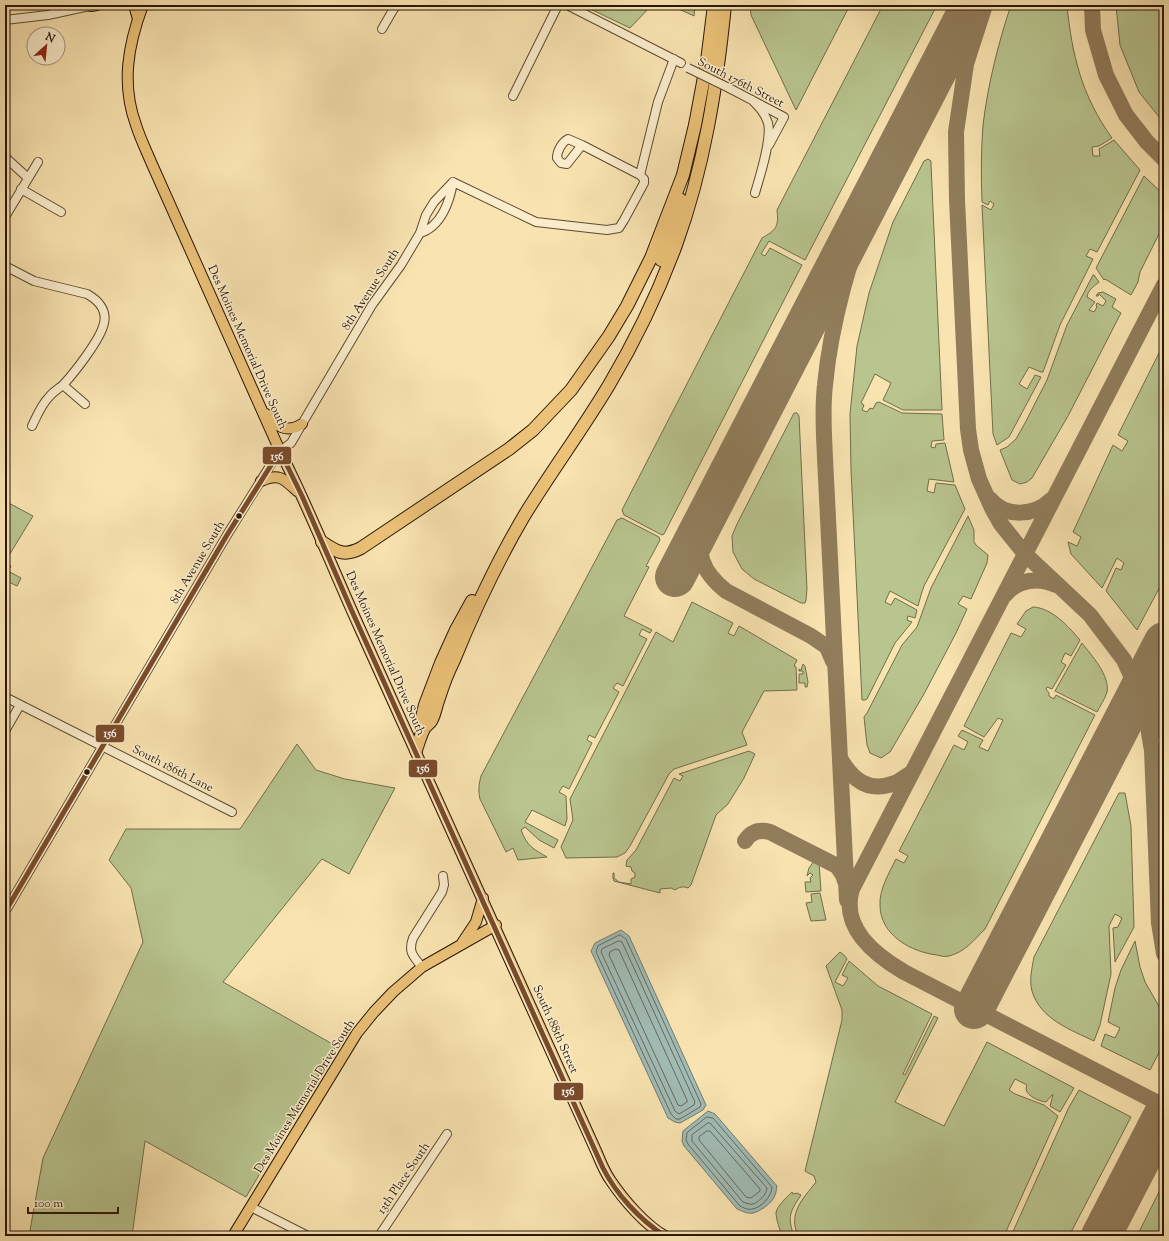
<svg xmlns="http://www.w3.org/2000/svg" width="1169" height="1241" viewBox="0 0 1169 1241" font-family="'Sorts Mill Goudy',serif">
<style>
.green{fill:#b9c58f;stroke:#716e4b}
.water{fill:#a1bcb6;stroke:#717a70}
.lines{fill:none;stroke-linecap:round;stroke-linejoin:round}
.shore{stroke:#65695e;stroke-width:1}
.taxiway{stroke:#917d5c;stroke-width:16}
.runway{stroke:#917d5c;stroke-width:40}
.minor-casing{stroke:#5d4a32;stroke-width:10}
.major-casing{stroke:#291607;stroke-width:12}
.highway-casing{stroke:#291607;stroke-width:14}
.minor{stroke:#fbedcc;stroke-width:8}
.major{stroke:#ecc278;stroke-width:10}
.highway{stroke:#ecc278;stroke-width:12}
.minor-bridge-casing{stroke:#5d4a32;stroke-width:10;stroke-linecap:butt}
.minor-bridge{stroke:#fbedcc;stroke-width:8}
.bus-1-casing{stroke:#fbedcc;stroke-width:8}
.bus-1{stroke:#7a4b2a;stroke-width:5}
.bus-dot{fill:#291607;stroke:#fbedcc;stroke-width:1.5}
.labels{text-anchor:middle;stroke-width:3;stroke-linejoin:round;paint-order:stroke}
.street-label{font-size:12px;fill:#291607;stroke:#fbedcc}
.line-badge{stroke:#fbedcc;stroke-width:1.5}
.badge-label{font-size:11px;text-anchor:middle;font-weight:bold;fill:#fff}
</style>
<rect width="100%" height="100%" fill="#f9e4b1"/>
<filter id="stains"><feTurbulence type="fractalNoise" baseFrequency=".005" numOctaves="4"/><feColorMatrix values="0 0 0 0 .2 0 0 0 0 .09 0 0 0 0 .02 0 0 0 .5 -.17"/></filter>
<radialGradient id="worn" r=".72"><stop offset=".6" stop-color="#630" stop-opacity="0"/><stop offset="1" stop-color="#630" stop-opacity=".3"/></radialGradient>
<path class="green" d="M582 5H652L630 28Z
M670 5H695L694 16Z
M750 5H850L796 110 751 15Z
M883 5H937L805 260 769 241 761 254 765 256 770 248 802 265 664 534 662 535 624 515 622 510 762 238C776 230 779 227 777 210Z
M1011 5H1067C1072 56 1082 96 1112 138L1099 146 1092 147 1093 156H1100L1099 149 1114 140 1140 170 1097 252 1090 249 1086 256 1093 259 1060 325 1043 372H1041L1029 367 1019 384 1027 389 1035 375 1041 377 1009 437 997 445 993 434 982 205 991 210 994 204 990 201 988 205 982 202C981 176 981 150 983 125 988 84 998 44 1011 5Z
M1116 5H1164V123L1139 92 1120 45Z
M928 159 931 161V164L942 410H903L883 400 891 383 875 374 861 403 864 405 862 410 867 412 870 408 873 409 876 403 879 402 902 413 942 414 944 440 932 441 931 447 935 448 936 444 945 443 954 482 929 479 927 491 934 493 936 483 955 485 965 509 924 586 921 595 918 606 890 591 885 602 891 605 895 598 917 610 915 618 908 616 907 620 912 622 895 643 867 699 865 700H862L851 470 850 414 857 346 869 293 893 222 924 161Z
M1144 176 1164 195V224L1140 272 1138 282 1131 295 1105 279 1104 280 1096 268Z
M1093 275H1094L1099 282C1093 287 1088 290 1087 297L1095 302 1089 310 1094 312 1097 307 1096 306 1097 303 1103 306 1106 301 1099 294 1098 296H1096L1098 293 1103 292 1116 299 1112 307 1121 313 1068 416 1032 478 1027 482 1020 484 1012 480 1000 450 1007 447 1016 439 1025 423 1047 380 1067 325Z
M1164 343V579L1137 630 1106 591 1116 568 1121 570 1124 563 1117 558 1102 588 1071 554 1068 542 1077 546 1081 537 1073 532 1113 445 1122 451 1128 441 1118 435Z
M794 413H797L799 416 807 589 806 600 805 603H801L754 579 742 569 733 552 732 536 737 524Z
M5 501 33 516 5 562Z
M968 516 974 530V542L976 545 988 555 987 563 971 599 963 596 958 604 967 609 956 633 924 694 890 752 881 758 870 753 867 745 864 717 867 713 902 645 917 627 931 588Z
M622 518 659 537 660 540 646 566 649 567 624 616 652 630 650 633 642 629 639 635 647 639 623 686 617 683 613 688 619 692 595 738 589 735 587 740 592 743 569 789 563 786 559 792 566 796 567 819 565 826 532 810 525 822 558 840 554 848 539 840 525 827 521 830C527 846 533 849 547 857L518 860 513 848 506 852 480 799C478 790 479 784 481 776L617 520Z
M5 563 11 566 8 571 21 578 17 586 5 580Z
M692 602 733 623 728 633 734 636 739 626 797 660 794 666 796 667 797 690 764 691 742 732 747 745 674 769 669 774 630 846 625 853 617 857 566 858 561 847 573 820 570 799 656 632 673 642Z
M1033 607C1052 608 1068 626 1080 640L1071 656 1065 653 1061 662 1066 665 1052 689 1047 687 1046 689 1049 693V696L1054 699 1056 695 1095 715 985 929C974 940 965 952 949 956 945 957 941 956 937 955 911 952 880 935 880 905 879 890 889 873 896 859L904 863 908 856 899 851 954 745 964 750 968 742 958 736 962 730 983 740 979 747 988 751 1003 720 998 718 984 737 964 726 1011 633 1021 637 1026 629 1017 624 1026 611Z
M1082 643C1091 655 1110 675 1107 692 1105 699 1100 706 1097 712L1055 691Z
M803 664 805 666 808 682 807 687H805V683H799V674H803V671H799V669L801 670Z
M297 744 316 770 345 779 395 788 349 874 322 859 223 982 336 1046 246 1197 145 1141 132 1236H29L43 1158 143 942 131 888 109 860 126 829H240Z
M749 751 755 754 744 778 728 804 716 815 691 885 688 888C683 886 679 887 675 890L671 888 660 889V893L614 881 613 878V873H614V878L619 882 631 884V879L635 877V873L632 871 631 867 626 866 627 860 636 850 674 778 680 781 683 776 679 774Z
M1119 793H1125L1131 826 1134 927 1115 962 1113 928 1118 927 1122 918 1115 914 1109 926 1111 974 1100 1025 1094 1041C1071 1030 1040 1019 1032 991 1029 980 1032 968 1034 957Z
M814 861 819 863 821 891 806 892 805 882H811L810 878 813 875 810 873 807 876 809 868Z
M820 893 826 920 811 921 806 903 812 902 811 894Z
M1135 941 1140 967 1145 982 1164 1015V1043L1150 1070 1101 1046 1105 1034 1115 1038 1120 1028 1108 1022 1115 988 1121 970Z
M840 952 844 955 847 959 835 982 843 986 848 978 842 975 849 961 878 986 932 1014 903 1074 905 1075 934 1016 938 1018 895 1102 944 1126 987 1042 1074 1088 1060 1112 1050 1106 1053 1095H1052L1046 1102C1038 1101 1022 1094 1027 1085L1015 1079 1009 1090 1015 1094 1044 1105 1058 1116 1004 1236H798C788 1213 802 1200 816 1182L814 1176 805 1171 842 1020V1010L826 966Z
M1079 1090 1131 1117 1069 1236H1011L1069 1107Z
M1164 1182V1236H1137Z
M792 1192 793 1194 797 1193 801 1195C790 1212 787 1216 794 1236H782C780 1230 776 1219 776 1213 776 1207 788 1196 792 1192Z"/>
<path class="water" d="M621 930 629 936 706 1105 703 1110 680 1123 675 1122 668 1118 591 951 595 943Z
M708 1111 715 1114 777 1186C776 1191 776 1195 773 1199 770 1204 759 1212 753 1213 747 1214 742 1211 737 1209L684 1146 682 1141 683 1131Z"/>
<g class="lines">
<path class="shore" d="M620 935 626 939 701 1104 700 1107 680 1119H676L671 1114 596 952 598 946Z
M619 941 622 942 695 1102 694 1105 679 1114 675 1111 601 952 602 949Z
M616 949 619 950 687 1100V1102L681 1106 678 1105 609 955 610 952Z
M707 1117 713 1118 772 1187C772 1196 761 1208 752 1209 748 1210 744 1208 740 1206L688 1144 686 1140 687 1133Z
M708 1123H710L767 1188C767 1194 759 1202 753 1204 750 1205 746 1203 743 1202L692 1141V1135Z
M707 1131H710L760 1189V1191L751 1198 746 1197 699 1140V1137Z"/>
<path class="taxiway" d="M985 5 966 64 956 132 957 200 968 429 971 450 979 479 992 508 1001 524 1025 554 1090 615 1124 660 1138 691 1147 721 1152 751 1159 923 1164 954
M1092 5 1093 30 1106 75 1126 115 1147 142 1164 159
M1164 285 852 889C840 928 875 955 904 972L1164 1106
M990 499C1005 518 1035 516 1051 500
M704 521C695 552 701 571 726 591L811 636 827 647 833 661
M1005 595C1018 579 1039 577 1056 585
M1153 733V722L1164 675
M840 758C852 780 869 793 895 783 900 781 906 776 911 773
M745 841C751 832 759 829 770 832L837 866 843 875 845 881
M847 900 825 458C824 434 822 409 825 385 831 320 851 257 872 196
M1154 1133 1164 1125
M1104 1236 1105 1228"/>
<path class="runway" d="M675 577 971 5
M974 1009 1164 642
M1101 1236 1164 1114"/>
<defs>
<path id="minor" d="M567 5 681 63
M5 20 48 15 94 5
M382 29 393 10 397 5
M729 88 784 117 769 145
M513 96 558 5
M752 100C759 107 765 113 768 123 772 139 760 176 755 193
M582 145 567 164 561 163 557 158C557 151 562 142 568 139L582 145 640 175
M5 157 28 178
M453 182 536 222 607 230 619 228 624 220 644 183V179L640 175 658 102 674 59
M21 189 61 212
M5 217 38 162
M420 233C441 227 450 201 453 182
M5 266 34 281 87 294C98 300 107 310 104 323 101 339 74 373 63 385 58 389 53 392 49 397 41 405 37 416 32 426
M63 385 85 404
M5 697 232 812
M5 731 20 705
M5 912 227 535 273 461 280 451 291 443 302 424 372 305 401 265 420 233 426 215 434 202 453 182
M422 967C413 956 408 952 413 938L442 892 444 885 443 876
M251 1207 308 1236
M379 1236 447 1134"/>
<path id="major" d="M134 5 138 19
M143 5C128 45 121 84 136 125 140 138 146 150 151 162L280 451C310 510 334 572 361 631 441 805 519 979 597 1153 601 1163 605 1173 611 1181 623 1199 646 1226 665 1236
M91 6 97 5
M266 414C277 426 286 434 302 424
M261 481C279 473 283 478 297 491
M462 943 476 922 483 898
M233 1236 357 1033 374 1012 393 992 422 967 496 925"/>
<path id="highway" d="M661 260 676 217 680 199
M322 542C337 552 344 557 361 548L509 449 533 430 571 390 609 336 627 306 651 258 683 175 695 125 707 61 714 5
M425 727 422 717 425 705 441 663 456 630 472 601
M416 750C419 742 421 733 425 727 427 725 430 723 431 721 435 715 436 705 439 698 443 685 448 672 454 660 474 611 497 562 524 516 551 472 582 430 609 385 635 341 658 294 676 245 704 168 717 86 725 5"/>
</defs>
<use href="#minor" class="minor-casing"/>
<use href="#major" class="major-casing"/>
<use href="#highway" class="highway-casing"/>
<use href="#minor" class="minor"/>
<use href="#major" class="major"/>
<use href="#highway" class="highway"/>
<defs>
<path id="minor-bridge" d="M688 68 729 88"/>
</defs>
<use href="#minor-bridge" class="minor-bridge-casing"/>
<use href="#minor-bridge" class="minor-bridge"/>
<defs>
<path id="bus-1" d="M5 912 227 535 280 451 302 496 351 609 603 1168C616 1194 640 1220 665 1236"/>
</defs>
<use href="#bus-1" class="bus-1-casing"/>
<use href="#bus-1" class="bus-1"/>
</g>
<g class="bus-dot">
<circle cx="239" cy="516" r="3.5"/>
<circle cx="87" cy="772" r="3.5"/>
</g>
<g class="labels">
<g class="street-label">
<text transform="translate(741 82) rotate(27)" y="4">South 176th Street</text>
<text transform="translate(370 289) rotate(-57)" y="4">8th Avenue South</text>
<text transform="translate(248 347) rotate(66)" y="4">Des Moines Memorial Drive South</text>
<text transform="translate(197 562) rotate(-59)" y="4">8th Avenue South</text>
<text transform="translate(386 653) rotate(66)" y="4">Des Moines Memorial Drive South</text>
<text transform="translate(173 768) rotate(27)" y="4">South 186th Lane</text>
<text transform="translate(556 1029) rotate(66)" y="4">South 188th Street</text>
<text transform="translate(304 1096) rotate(-58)" y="4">Des Moines Memorial Drive South</text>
<text transform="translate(403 1178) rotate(-56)" y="4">13th Place South</text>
</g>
</g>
<g class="line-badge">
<rect x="262" y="446" width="30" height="19" rx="4" fill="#7a4b2a"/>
<rect x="95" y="724" width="30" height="19" rx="4" fill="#7a4b2a"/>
<rect x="408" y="759" width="30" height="19" rx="4" fill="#7a4b2a"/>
<rect x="553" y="1082" width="31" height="19" rx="4" fill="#7a4b2a"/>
</g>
<g class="badge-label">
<text x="277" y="460">156</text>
<text x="110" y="737">156</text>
<text x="423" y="772">156</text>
<text x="568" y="1095">156</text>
</g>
<rect width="1169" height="1241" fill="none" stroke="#f9e4b1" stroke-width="20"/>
<rect x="6" y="6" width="1157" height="1229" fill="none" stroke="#291607" stroke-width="2"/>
<rect x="10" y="10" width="1149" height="1221" fill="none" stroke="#291607"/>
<g transform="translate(46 46) rotate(27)"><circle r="19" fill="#fbedcc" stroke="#a7977d"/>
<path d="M0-3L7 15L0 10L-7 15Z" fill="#8f2418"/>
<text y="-6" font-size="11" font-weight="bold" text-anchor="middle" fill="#291607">N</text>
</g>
<path d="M28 1207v6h90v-6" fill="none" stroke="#291607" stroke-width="2"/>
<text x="34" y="1207" font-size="12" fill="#291607" stroke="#fbedcc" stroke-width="3" paint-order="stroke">100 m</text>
<rect width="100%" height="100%" filter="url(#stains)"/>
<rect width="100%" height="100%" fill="url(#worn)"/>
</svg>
